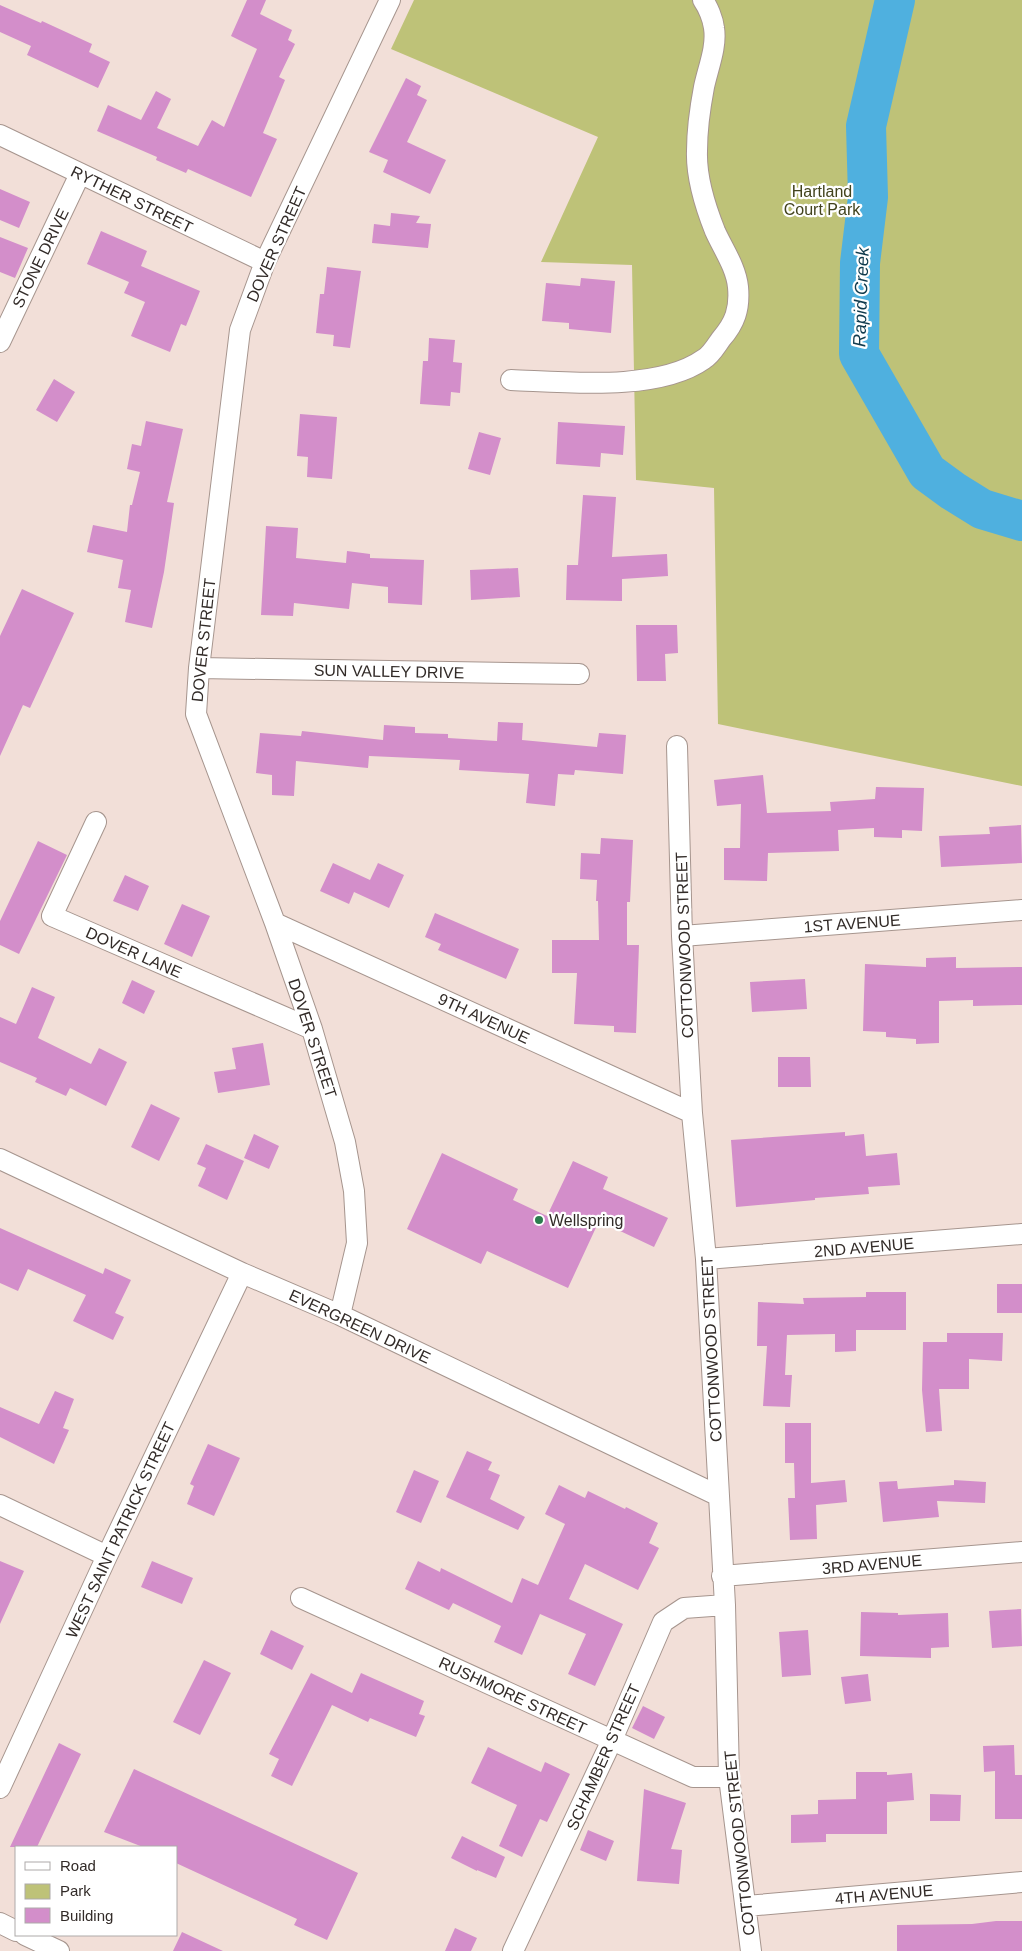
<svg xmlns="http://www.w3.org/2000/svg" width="1022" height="1951" viewBox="0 0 1022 1951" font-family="Helvetica,sans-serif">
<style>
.green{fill:#bec278}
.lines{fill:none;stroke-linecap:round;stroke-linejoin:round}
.river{stroke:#4fb0df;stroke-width:40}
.building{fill:#d38eca}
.minor-casing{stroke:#a6958e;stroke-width:22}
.minor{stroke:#fff;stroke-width:20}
.poi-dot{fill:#2b7d4f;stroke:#fff;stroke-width:2}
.labels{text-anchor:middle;stroke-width:4.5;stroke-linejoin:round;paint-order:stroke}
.park-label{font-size:16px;fill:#42431d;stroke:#fff}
.street-label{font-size:16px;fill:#322b28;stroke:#fff}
.poi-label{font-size:16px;fill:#322b28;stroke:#fff;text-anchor:start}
.water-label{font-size:18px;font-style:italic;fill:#103b4e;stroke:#fff}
</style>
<rect width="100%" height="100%" fill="#f2dfd8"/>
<path class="green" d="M414 0H1022V786L718 724 714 488 636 480 632 265 541 262 598 137 391 49Z"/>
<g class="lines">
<path class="river" d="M895 0 866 126 868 197 860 263 859 354 927 472 953 491 982 509 1022 521"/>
</g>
<path class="building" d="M247 0H266L260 14 292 30 288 40 295 44 279 77 285 80 263 133 277 139 251 197 188 169 186 173 156 160 157 157 97 131 108 105 141 120 156 91 171 99 157 128 198 146 212 120 224 127 257 49 231 36Z
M0 5 41 23 42 21 92 44 89 52 110 62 98 88 27 55 31 46 0 32Z
M406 78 421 86 417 95 427 100 407 142 446 160 430 194 383 172 388 160 369 152Z
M0 189 30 202 19 228 0 220Z
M391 213 420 216 416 223 431 224 428 248 372 243 374 224 390 226Z
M101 231 147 251 141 266 200 291 186 326 181 324 170 352 131 336 145 302 124 293 129 282 87 264Z
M0 237 28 248 15 278 0 272Z
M327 267 361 271 350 348 333 346 334 335 316 333 320 294H324Z
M581 278 615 281 611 333 569 329V323L542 321 546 283 580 286Z
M429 338 455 340 453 362 462 363 460 393 451 392 450 406 420 404 423 361H428Z
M54 379 75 392 57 422 36 410Z
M300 414 337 417 332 479 307 477 308 457 297 456Z
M146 421 183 429 167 502 174 503 164 572 152 628 125 622 131 590 118 588 123 560 87 552 93 525 127 532 130 505H132L140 472 127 469 132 444 141 446Z
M558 422 625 426 623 455 601 453 600 467 556 464Z
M479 432 501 438 490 475 468 469Z
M583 495 616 497 612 557 667 554 668 576 622 579V601L566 600 567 565H578Z
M266 526 298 528 296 558 346 563 347 551 370 554V558L424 560 422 605 388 603V587L352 583 349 609 294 603 293 616 261 615Z
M518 568 520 597 471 600 470 570Z
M22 589 74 613 30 708 23 705 0 756V636Z
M636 625H677L678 653 665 654 666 681H637Z
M498 722 523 723 522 740 597 747 599 733 626 735 623 774 575 770 574 775 558 774 555 806 526 803 529 774 459 770 460 760 369 756 368 768 296 761 294 796 272 795V775L256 773 260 733 301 736 302 731 383 740 384 725 415 727V733L448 734V738L497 741Z
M763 775 767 813 831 811 830 802 875 799 876 787 924 788 922 831 902 830V838L874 837V828L838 830 839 851 768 853 767 881 724 880V848H740L741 804 717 806 714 780Z
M1021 825 1022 863 941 867 939 836 990 834 989 827Z
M601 838 633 840 630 902H627V945H639L636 1033 614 1032V1026L574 1024 577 973H552V940H599L598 901H596L597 880 580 879 581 853 600 854Z
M38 841 67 855 19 954 0 945V921Z
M333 863 370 880 378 863 404 875 389 908 354 892 349 904 320 891Z
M125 875 149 886 138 911 113 901Z
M182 904 210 916 192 957 164 944Z
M435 913 519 949 506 979 438 950 441 944 425 937Z
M956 957V968L1022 967V1005L973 1006V1000L939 1001V1043L916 1044V1039L886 1037V1032L863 1031 865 964 926 967V958Z
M805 979 807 1009 752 1012 750 982Z
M132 980 155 991 144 1014 122 1003Z
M32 987 55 997 38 1038 91 1064 99 1048 127 1062 106 1106 70 1088 66 1096 35 1082 37 1078 0 1062V1017L16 1024Z
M263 1043 270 1085 218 1093 214 1072 236 1069 232 1048Z
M778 1057H810L811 1087H778Z
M151 1104 180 1118 159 1161 131 1147Z
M845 1132V1136L864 1134 866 1156 897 1153 900 1185 868 1187 869 1194 815 1198V1200L736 1207 731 1140Z
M254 1134 279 1146 269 1169 244 1158Z
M206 1144 244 1161 227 1200 198 1186 206 1168 197 1164Z
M442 1153 518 1189 513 1200 547 1216 573 1161 608 1177 603 1189 668 1218 654 1247 599 1221 568 1288 487 1251 481 1264 407 1229Z
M0 1228 103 1274 105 1268 131 1280 115 1313 124 1317 113 1340 73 1321 86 1295 28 1269 18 1291 0 1283Z
M997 1284H1022V1313H997Z
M866 1292H906V1330H856V1351L835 1352V1334L787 1335 785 1375H792L790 1407 763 1406 767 1346H757L758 1302 804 1304 803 1298 866 1297Z
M947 1333H1003L1002 1361 969 1359V1389H939L942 1431 926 1432 922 1390 923 1342H947Z
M55 1391 74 1399 63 1428 69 1430 54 1464 0 1437V1407L39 1424Z
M785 1423H811V1483L845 1480 847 1502 816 1505 817 1539 790 1540 788 1498H795L794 1463H785Z
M208 1444 240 1458 214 1516 187 1504 194 1486 190 1484Z
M467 1451 492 1462 488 1470 500 1475 490 1499 525 1517 518 1530 446 1497Z
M414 1470 439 1481 421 1523 396 1512Z
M954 1480 986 1482 985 1503 937 1501 939 1517 883 1522 879 1482 897 1481 898 1489 954 1485Z
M559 1485 585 1498 588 1491 625 1509 626 1507 658 1523 649 1543 659 1548 638 1590 585 1564 569 1599 623 1624 595 1686 568 1674 586 1634 540 1614 522 1655 494 1642 501 1626 453 1603 449 1610 405 1589 418 1561 440 1572 441 1568 512 1603 522 1578 538 1585 565 1524 545 1514Z
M0 1561 24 1571 0 1624Z
M152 1561 193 1578 182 1604 141 1587Z
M1021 1609 1022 1646 992 1648 989 1611Z
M861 1612 898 1613V1615L948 1613 949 1647 931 1648V1658L860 1656Z
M271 1630 304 1646 292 1670 260 1654Z
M808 1630 811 1675 782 1677 779 1632Z
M204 1660 231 1673 200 1735 173 1722Z
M311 1673 352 1693 361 1673 424 1701 419 1714 425 1716 416 1737 370 1718 368 1722 332 1705 292 1786 271 1776 279 1759 269 1754Z
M868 1674 871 1701 845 1704 841 1677Z
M643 1706 665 1717 654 1739 632 1728Z
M59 1743 81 1754 37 1847H10Z
M1014 1745 1015 1775H1022V1819H995V1771L984 1772 983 1746Z
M488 1747 541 1772 545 1762 570 1774 547 1822 540 1819 522 1857 499 1846 517 1805 471 1783Z
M134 1769 358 1873 327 1940 294 1925 297 1919 176 1863V1847H143L104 1832Z
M856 1772H887V1775L912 1773 914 1800 887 1802V1834H826V1842L791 1843V1815L818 1814V1800L856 1799Z
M644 1789 686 1803 671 1849 682 1850 679 1884 637 1881Z
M930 1794 961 1795 960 1821H930Z
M588 1830 614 1841 606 1861 580 1850Z
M462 1836 505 1857 496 1878 477 1870V1871L451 1858Z
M996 1921H1022V1951H897V1925L972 1924Z
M455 1928 477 1938 471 1951H445Z
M182 1932 223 1951H173Z"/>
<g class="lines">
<defs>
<path id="minor" d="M0 135 265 262
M0 342 80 174
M511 380C565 382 658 392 704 359 711 355 716 346 721 339 735 323 740 309 738 287 736 267 723 249 715 231 705 206 696 178 697 151 697 129 700 108 704 87 708 68 717 47 714 28 713 19 708 7 703 0
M199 668 579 674
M677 746 682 936 692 1113 706 1259 725 1605 729 1777 751 1951
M96 822 52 916 312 1029
M275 923 692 1113
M682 936 1022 910
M0 1159 242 1273 340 1315 719 1496
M706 1259 1022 1234
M340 1315 357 1243 354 1191 345 1142 312 1029 275 923 196 714 199 668 240 330 265 262 390 0
M0 1505 107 1556
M722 1576 1022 1552
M301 1598 693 1777H729
M0 1788 107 1556 242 1273
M746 1906 1022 1882
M0 1923 16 1931
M25 1935 59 1951
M513 1951 612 1740 663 1622 684 1608 725 1605"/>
</defs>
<use href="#minor" class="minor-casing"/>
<use href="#minor" class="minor"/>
</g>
<circle class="poi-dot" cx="539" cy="1220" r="5"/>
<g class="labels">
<g class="park-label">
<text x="822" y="197">Hartland<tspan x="822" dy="18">Court Park</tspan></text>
</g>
<g class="street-label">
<text transform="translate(132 199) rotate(26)" y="6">RYTHER STREET</text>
<text transform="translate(276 244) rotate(-66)" y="6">DOVER STREET</text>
<text transform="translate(40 258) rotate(-64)" y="6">STONE DRIVE</text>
<text transform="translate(203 640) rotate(-84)" y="6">DOVER STREET</text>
<text transform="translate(389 671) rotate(1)" y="6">SUN VALLEY DRIVE</text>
<text transform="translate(852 923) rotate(-4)" y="6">1ST AVENUE</text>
<text transform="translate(684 945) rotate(-92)" y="6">COTTONWOOD STREET</text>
<text transform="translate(134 952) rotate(24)" y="6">DOVER LANE</text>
<text transform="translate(484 1018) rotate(25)" y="6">9TH AVENUE</text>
<text transform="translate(313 1038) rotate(72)" y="6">DOVER STREET</text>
<text transform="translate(864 1247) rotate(-5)" y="6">2ND AVENUE</text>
<text transform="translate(360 1326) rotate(25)" y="6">EVERGREEN DRIVE</text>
<text transform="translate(711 1349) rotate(-93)" y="6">COTTONWOOD STREET</text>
<text transform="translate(120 1530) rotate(-65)" y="6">WEST SAINT PATRICK STREET</text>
<text transform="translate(872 1564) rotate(-5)" y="6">3RD AVENUE</text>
<text transform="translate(513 1695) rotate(25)" y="6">RUSHMORE STREET</text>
<text transform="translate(603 1757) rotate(-66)" y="6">SCHAMBER STREET</text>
<text transform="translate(739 1843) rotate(-96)" y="6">COTTONWOOD STREET</text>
<text transform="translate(884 1894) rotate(-5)" y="6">4TH AVENUE</text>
</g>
<g class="poi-label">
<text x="549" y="1226">Wellspring</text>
</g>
<g class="water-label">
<text transform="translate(861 297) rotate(-88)" y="6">Rapid Creek</text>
</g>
</g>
<rect x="15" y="1846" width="162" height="90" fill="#ffffff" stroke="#adaaa9"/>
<rect x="25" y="1862" width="25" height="8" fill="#ffffff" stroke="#adaaa9"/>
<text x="60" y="1871" font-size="15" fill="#322b28">Road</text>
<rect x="25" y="1884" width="25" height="15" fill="#bec278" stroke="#adaaa9"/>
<text x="60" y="1896" font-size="15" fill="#322b28">Park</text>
<rect x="25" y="1908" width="25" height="15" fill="#d38eca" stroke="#adaaa9"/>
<text x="60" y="1921" font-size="15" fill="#322b28">Building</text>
</svg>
